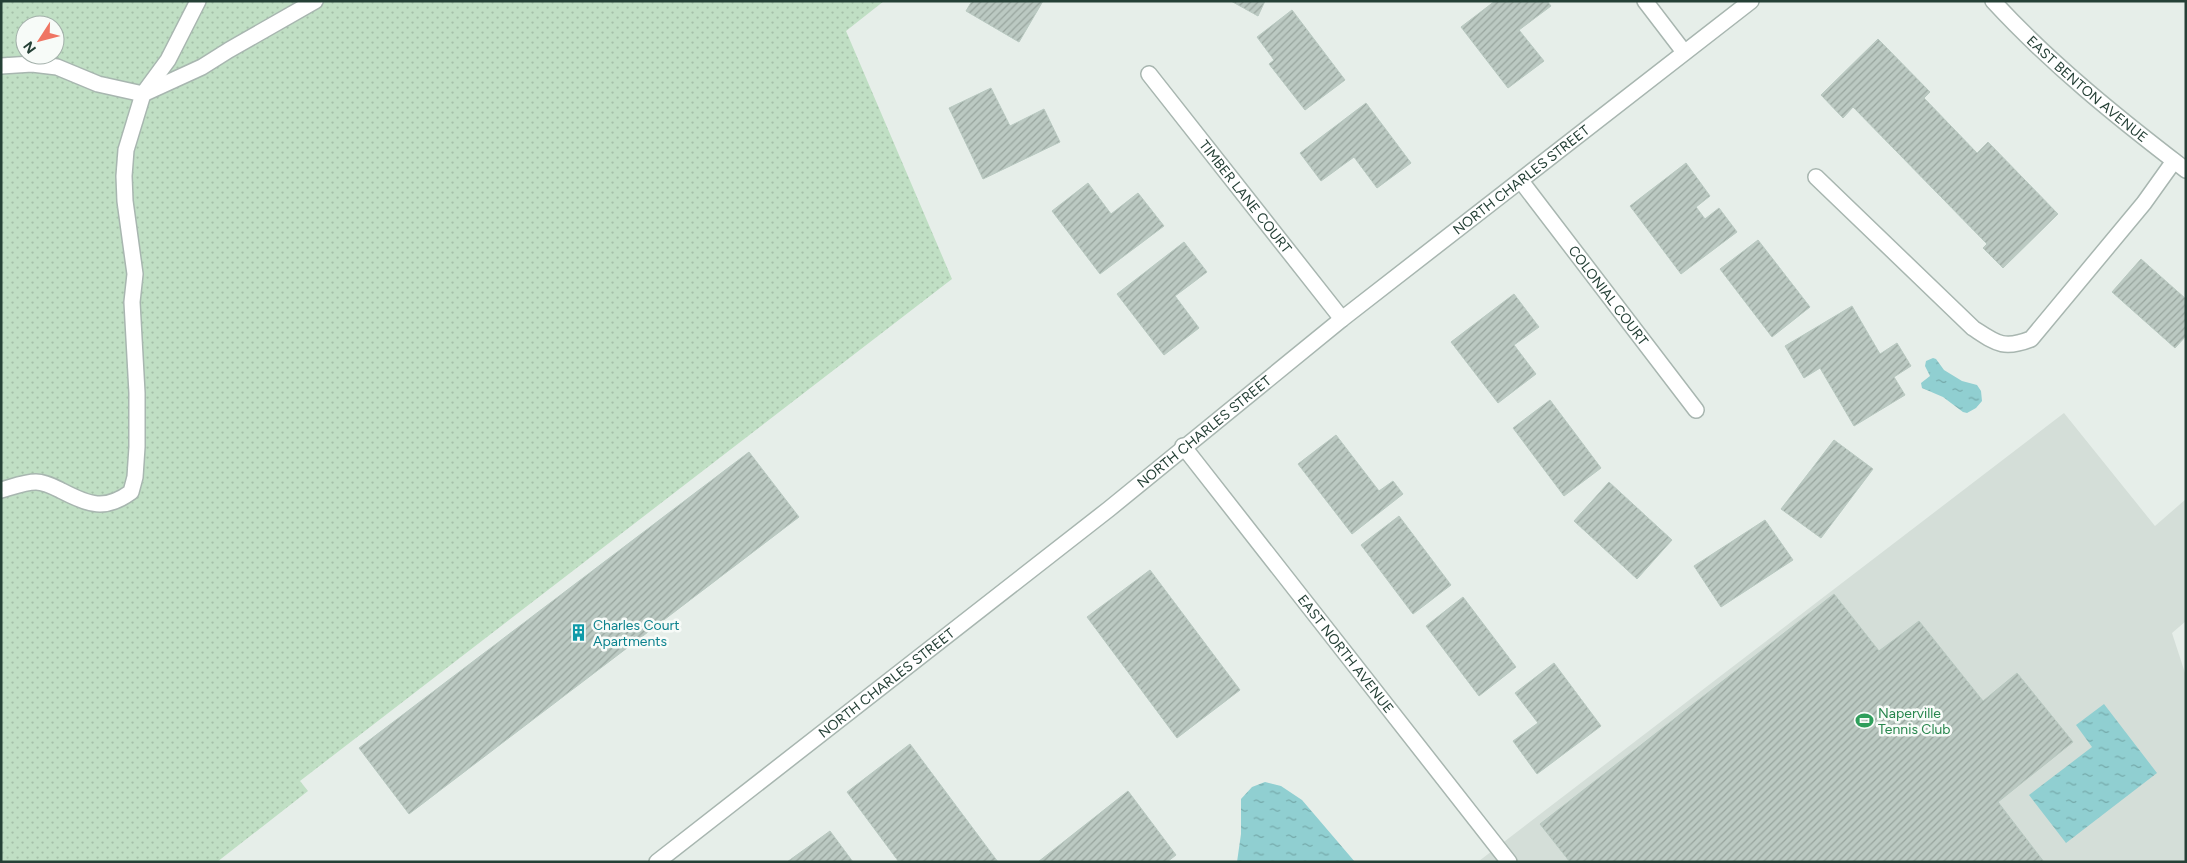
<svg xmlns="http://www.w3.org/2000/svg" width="2187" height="863" viewBox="0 0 2187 863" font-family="Figtree,sans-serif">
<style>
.built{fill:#d4ded8}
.grass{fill:url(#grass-dots);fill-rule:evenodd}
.water{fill:url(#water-ripples)}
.building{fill:url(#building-hatch);stroke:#b8c8c0}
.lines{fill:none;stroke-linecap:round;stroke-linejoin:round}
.minor-casing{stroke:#a8b6b0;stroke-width:18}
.minor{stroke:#fff;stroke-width:15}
.labels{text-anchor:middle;stroke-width:5;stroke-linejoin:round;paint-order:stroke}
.street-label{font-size:14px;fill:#254036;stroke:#f7fbf8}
.culture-label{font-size:14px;fill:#0d838f;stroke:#f7fbf8;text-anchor:start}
.leisure-label{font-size:14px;fill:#27864d;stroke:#f7fbf8;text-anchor:start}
</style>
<defs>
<pattern id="grass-dots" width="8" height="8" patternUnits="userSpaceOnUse" patternTransform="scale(1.25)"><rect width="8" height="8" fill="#c0dfc4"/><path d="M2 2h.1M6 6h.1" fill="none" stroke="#a5c0a9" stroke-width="1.8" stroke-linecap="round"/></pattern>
<pattern id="water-ripples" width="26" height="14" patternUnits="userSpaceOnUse" patternTransform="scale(1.25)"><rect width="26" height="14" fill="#90cfd1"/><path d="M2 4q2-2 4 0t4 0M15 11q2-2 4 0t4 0" fill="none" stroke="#75a9aa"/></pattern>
<pattern id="building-hatch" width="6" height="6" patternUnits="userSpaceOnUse" patternTransform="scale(1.25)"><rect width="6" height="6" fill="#bbc9c2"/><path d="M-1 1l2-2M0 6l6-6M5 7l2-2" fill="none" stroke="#98a59e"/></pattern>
</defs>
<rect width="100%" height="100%" fill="#e6eee9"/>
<path class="built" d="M2064 413 2155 526 2186 499V621L2172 633 2186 676V862L1479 861Z"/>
<path class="grass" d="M1 1H884L846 31 952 279 300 781 308 791 217 862H1ZM25 25H55V55H25Z"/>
<path class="water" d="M1933 358 1936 359 1944 370 1962 381 1977 385 1981 391 1982 401 1976 408 1967 413 1963 412 1943 397 1922 388 1921 383 1930 376 1925 366 1926 361Z
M2104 704 2157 773 2066 843 2029 795 2092 747 2076 725Z
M1265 782 1281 786 1302 800 1355 862H1237L1241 834V799L1252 787Z"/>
<path class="building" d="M972 1H1043L1019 42 966 11Z
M1231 1H1265L1258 16Z
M1495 1H1547L1551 6 1519 30 1544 61 1508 88 1461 27Z
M1292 10 1345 80 1305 110 1269 64 1274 60 1257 37Z
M1878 39 1930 92 1924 98 1977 153 1988 142 2058 214 2003 268 1983 248 1987 244 1853 107 1843 118 1821 95Z
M991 88 1010 126 1044 109 1060 142 983 179 949 108Z
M1366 103 1411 163 1377 188 1354 157 1321 181 1300 153Z
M1686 163 1710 196 1696 207 1705 219 1719 208 1737 232 1681 274 1630 206Z
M1088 183 1111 214 1138 193 1164 226 1100 274 1052 211Z
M1758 240 1810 307 1772 337 1720 269Z
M1184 242 1207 272 1175 296 1199 328 1164 355 1117 294Z
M2141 259 2186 299V336L2175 348 2112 292Z
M1514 294 1539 327 1514 345 1536 374 1498 403 1451 342Z
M1852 306 1880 354 1897 343 1911 366 1894 377 1905 395 1854 426 1820 368 1804 378 1785 346Z
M1550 400 1601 468 1564 496 1513 428Z
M1336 435 1379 491 1393 481 1403 494 1352 534 1298 464Z
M1834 440 1873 469 1821 538 1781 509Z
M749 452 799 517 409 814 359 748Z
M1609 482 1672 540 1637 579 1574 521Z
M1399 516 1451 585 1413 614 1361 545Z
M1765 520 1793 560 1721 607 1694 566Z
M1150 570 1240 690 1177 738 1087 617Z
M1834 594 1879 651 1919 621 1983 701 2017 673 2073 742 1998 802 2044 862H1570L1540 824Z
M1463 597 1516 667 1479 696 1426 626Z
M1554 663 1601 726 1537 774 1513 741 1538 723 1515 693Z
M910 744 998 862H899L847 792Z
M1128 791 1176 855 1167 862H1038Z
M830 831 853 862H787Z"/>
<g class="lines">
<defs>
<g id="minor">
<path d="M1645 1 1684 52"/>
<path id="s1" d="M1993 1C2051 64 2118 118 2186 170"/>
<path d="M1 66 32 64 57 67 98 84 143 94 202 67 229 50 315 1"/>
<path id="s2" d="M1149 74 1342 319"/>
<path d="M1816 177 1973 328C1996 343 2003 350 2031 339L2144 203 2174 161"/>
<path id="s3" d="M1521 181 1696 410"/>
<path id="s4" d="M1183 446 1509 862"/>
<path d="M1 490C12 487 25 482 36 482 45 482 54 487 62 491 89 505 105 511 131 492L135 477 137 447V393L132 302 135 274 125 201 124 176 126 150 143 94 168 60 198 1"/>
<path id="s5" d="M657 862 1109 509 1342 319 1751 1"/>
</g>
</defs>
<use href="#minor" class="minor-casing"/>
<use href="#minor" class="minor"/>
</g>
<defs>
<symbol id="building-bare" viewBox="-9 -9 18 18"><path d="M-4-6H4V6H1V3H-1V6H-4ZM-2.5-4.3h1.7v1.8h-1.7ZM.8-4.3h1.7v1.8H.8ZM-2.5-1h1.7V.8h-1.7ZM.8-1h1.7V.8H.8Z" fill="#0f9aa8" stroke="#f7fbf8" stroke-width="2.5" paint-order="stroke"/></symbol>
<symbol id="stadium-bare" viewBox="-9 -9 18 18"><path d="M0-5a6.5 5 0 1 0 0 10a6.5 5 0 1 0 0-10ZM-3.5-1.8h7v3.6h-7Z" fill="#2e9e5b" stroke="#f7fbf8" stroke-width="2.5" paint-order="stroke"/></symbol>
</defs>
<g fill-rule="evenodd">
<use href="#building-bare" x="566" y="620" width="25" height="25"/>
<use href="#stadium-bare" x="1852" y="708" width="25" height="25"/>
</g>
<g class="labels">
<g class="street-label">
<text dy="5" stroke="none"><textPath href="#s1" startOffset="129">EAST BENTON AVENUE</textPath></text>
<text dy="5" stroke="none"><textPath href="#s5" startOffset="1101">NORTH CHARLES STREET</textPath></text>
<text dy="5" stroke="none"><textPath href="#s2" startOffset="156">TIMBER LANE COURT</textPath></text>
<text dy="5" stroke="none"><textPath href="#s3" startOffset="144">COLONIAL COURT</textPath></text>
<text dy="5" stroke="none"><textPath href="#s5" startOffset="696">NORTH CHARLES STREET</textPath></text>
<text dy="5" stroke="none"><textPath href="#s4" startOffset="264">EAST NORTH AVENUE</textPath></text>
<text dy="5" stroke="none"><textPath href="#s5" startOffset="291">NORTH CHARLES STREET</textPath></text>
</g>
<g class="culture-label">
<text x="593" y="630">Charles Court<tspan x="593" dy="16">Apartments</tspan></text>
</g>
<g class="leisure-label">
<text x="1878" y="718">Naperville<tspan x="1878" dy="16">Tennis Club</tspan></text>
</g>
</g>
<rect width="2187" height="863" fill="none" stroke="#254036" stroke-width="5"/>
<g transform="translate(40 40) rotate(234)"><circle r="24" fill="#f7fbf8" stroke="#a3b0aa"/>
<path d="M0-4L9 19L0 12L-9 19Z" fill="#ef7563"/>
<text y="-8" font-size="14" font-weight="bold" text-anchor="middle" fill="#254036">N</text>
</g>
</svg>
